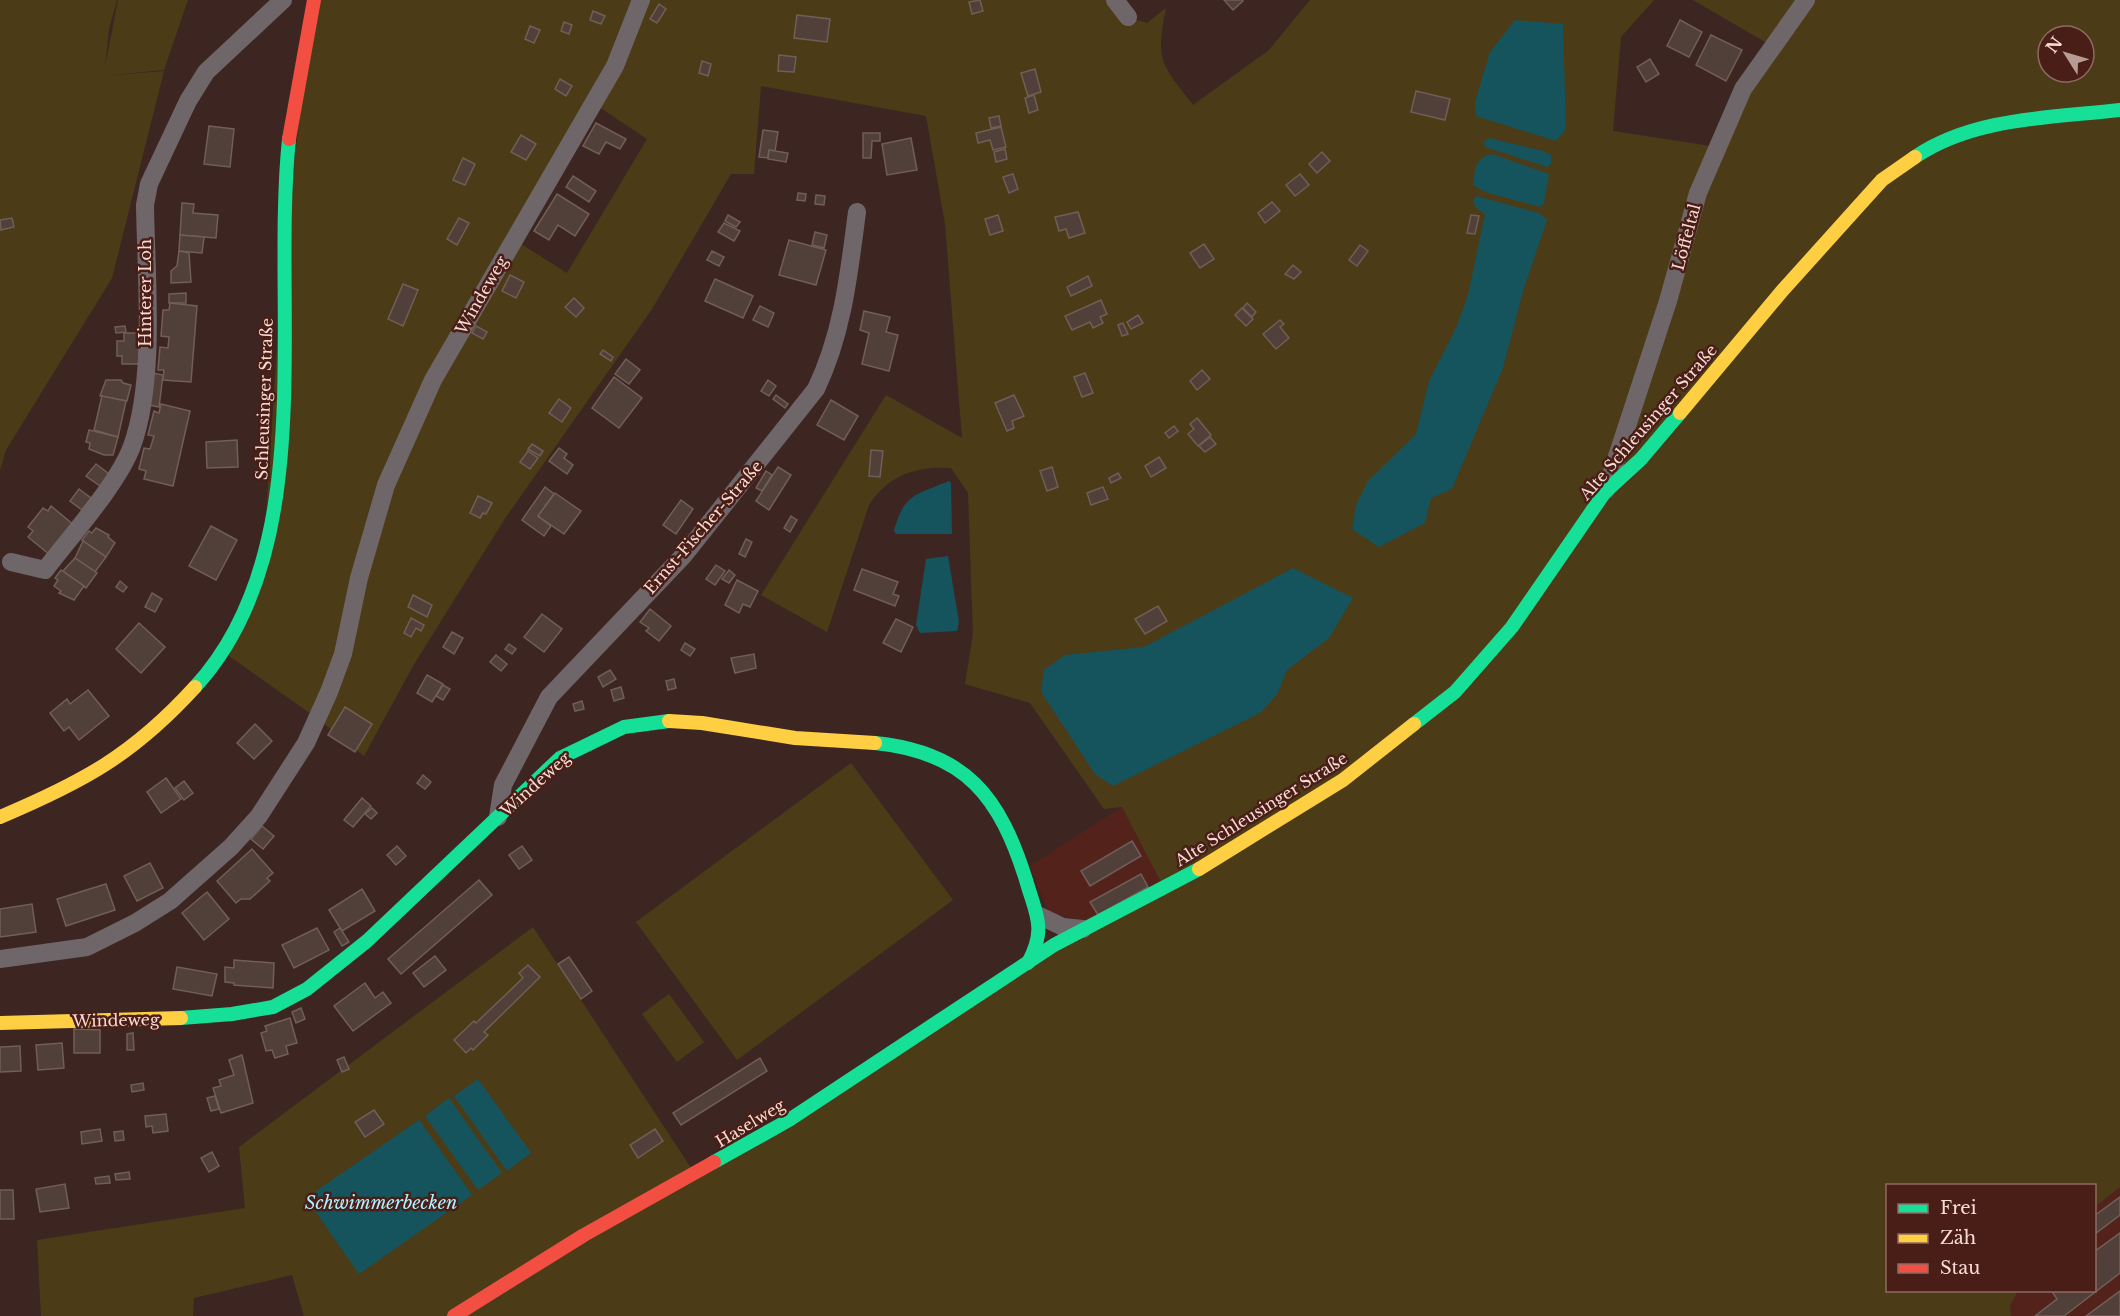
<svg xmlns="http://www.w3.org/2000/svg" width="2120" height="1316" font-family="'Libre Baskerville',serif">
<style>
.built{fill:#53231b}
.green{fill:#4b3c17;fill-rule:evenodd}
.water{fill:#15535d}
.building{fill:#513f39;stroke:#715e57;stroke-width:1.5}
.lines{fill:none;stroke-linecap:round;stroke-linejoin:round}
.street{stroke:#6f666a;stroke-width:18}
.fast{stroke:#16e098;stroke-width:14}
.slow{stroke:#ffcf43;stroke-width:14}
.jam{stroke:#f24e42;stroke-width:14}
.labels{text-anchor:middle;stroke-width:5;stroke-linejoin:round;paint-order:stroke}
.street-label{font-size:16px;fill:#f9dbd5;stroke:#491e16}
.water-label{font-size:18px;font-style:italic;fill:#aff1ff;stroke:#491e16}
</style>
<rect width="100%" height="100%" fill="#3d2622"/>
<g class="built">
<polygon points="1122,807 1162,883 1091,921 1049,914 1030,866"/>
<polygon points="2120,1187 2120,1316 2011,1316 2010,1306 2018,1291 2094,1290 2095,1207"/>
</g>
<g class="green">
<polygon points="0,0 117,0 109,29 105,67 118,0 188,0 164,70 103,76 164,71 112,278 6,450 0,470"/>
<path d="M314 0H1115L1128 17 1147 23 1166 8C1155 62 1161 63 1193 105L1269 50 1310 0H1654L1621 37 1613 131 1717 147 1772 46 1693 0H2120V1187L2095 1207 2094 1186H1888V1290L2018 1291 2010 1306 2011 1316H464L1161 882 1122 807 1104 809 1030 703 965 684 973 634 968 493 951 468C916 466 888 475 869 505L827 632 761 595 886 395 962 438 945 224 926 116 761 86 754 174H731L652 309 504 520 413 666 364 756 318 719 222 651 263 562 283 255ZM2048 36H2084V72H2048ZM593 103 647 139 567 273 513 239Z"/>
<polygon points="851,763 953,900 737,1060 636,922"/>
<polygon points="533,927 695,1174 454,1316 304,1316 292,1275 194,1298 193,1316 41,1316 37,1240 245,1208 239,1147"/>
<polygon points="669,994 704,1042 677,1062 642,1014"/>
</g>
<g class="water">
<polygon points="1515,20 1563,24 1566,129 1556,141 1476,116 1475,102 1490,52"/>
<polygon points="1489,138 1543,151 1551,155 1551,164 1547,167 1485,147 1484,142"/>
<path d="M1492 154 1549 174 1544 203 1540 207 1485 192 1473 185C1475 169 1475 158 1492 154Z"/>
<polygon points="1476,196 1539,213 1547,220 1524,288 1503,368 1452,489 1431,498 1425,523 1379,547 1352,529 1356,505 1368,481 1416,434 1429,381 1456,328 1468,295 1485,214 1476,208 1473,201"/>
<path d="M949 481 951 483 952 534H896L894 531C904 493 916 495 949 481Z"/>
<polygon points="948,556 959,622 957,631 920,633 916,625 926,559"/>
<polygon points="1293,568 1353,598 1329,638 1287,670 1277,695 1260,713 1113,786 1095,774 1041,692 1044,670 1065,655 1144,647"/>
<polygon points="478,1079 531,1153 507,1171 454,1096"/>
<polygon points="449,1098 502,1173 478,1190 425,1116"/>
<polygon points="419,1120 472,1195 359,1274 306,1198"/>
</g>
<g class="building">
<polygon points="980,0 983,11 972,14 969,2"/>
<polygon points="1224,0 1242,0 1243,1 1233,10"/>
<polygon points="659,4 666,9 657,23 650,19"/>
<polygon points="593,11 605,16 601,24 590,20"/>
<polygon points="797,15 830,19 827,42 794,38"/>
<polygon points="1680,20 1702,32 1689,57 1667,46"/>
<polygon points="564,22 572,25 569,34 561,31"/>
<polygon points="530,26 540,30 534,43 525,39"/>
<polygon points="1711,35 1742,50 1726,81 1696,65"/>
<polygon points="779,55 796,57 794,72 778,71"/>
<polygon points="1650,59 1659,74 1646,82 1637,67"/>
<polygon points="702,61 711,64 708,76 699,73"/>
<polygon points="1035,69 1041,92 1028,96 1021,73"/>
<polygon points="560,79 572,86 566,96 555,89"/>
<polygon points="1416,91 1450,99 1445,120 1411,112"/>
<polygon points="1034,95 1038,110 1029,113 1025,98"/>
<polygon points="999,116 1001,126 991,128 989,118"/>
<polygon points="596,123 626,139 620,149 606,142 599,154 583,146"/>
<polygon points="209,126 234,129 230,167 204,164"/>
<polygon points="1001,127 1006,147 993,150 990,140 978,143 976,133"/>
<polygon points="763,130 778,132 775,151 769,150 768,158 759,157"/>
<polygon points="863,133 880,133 880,141 872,141 871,158 863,158"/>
<polygon points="521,135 536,144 526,160 511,152"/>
<polygon points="911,138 917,170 887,175 882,144"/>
<polygon points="1005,149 1007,159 996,162 994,152"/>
<polygon points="769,150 788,153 786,162 768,159"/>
<polygon points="1322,152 1330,161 1317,173 1309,164"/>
<polygon points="463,158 475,164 465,185 453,180"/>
<polygon points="1013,174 1018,189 1009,193 1003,177"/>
<polygon points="1300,174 1309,185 1295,196 1286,185"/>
<polygon points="573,176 596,191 589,202 566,187"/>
<polygon points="798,193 806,194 805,201 797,200"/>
<polygon points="557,194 589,214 575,236 558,225 549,240 534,231"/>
<polygon points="816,195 825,196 824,205 815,204"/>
<polygon points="1272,202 1280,211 1265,223 1258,213"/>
<polygon points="182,203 194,204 193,213 218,215 216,238 180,235"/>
<polygon points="1078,212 1085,233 1069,238 1066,229 1059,231 1055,217"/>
<polygon points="728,215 740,222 736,227 725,221"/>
<polygon points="998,215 1003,231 990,235 985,219"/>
<polygon points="1471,215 1479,216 1475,234 1467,233"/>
<polygon points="12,218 14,227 1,230 0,220"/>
<polygon points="459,218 469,223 457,245 447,239"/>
<polygon points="724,223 740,231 734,241 718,232"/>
<polygon points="815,232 827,235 824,248 812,245"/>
<polygon points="180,235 204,237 202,253 179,251"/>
<polygon points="789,240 826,250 816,285 779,275"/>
<polygon points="1204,244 1214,259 1200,268 1190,253"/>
<polygon points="1360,245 1368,251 1357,266 1349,260"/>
<polygon points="179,251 189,253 191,282 171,283 171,271 177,266"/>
<polygon points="712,251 724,257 719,266 707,260"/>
<polygon points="1293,265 1301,272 1294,279 1285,274"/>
<polygon points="510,275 524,282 516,298 502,291"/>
<polygon points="1088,276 1092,286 1071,296 1067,287"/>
<polygon points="715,279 753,296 743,318 705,301"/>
<polygon points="403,284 418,290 403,326 388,319"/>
<polygon points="186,293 186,303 169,303 169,294"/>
<polygon points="574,298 584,308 576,317 565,307"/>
<polygon points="1101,300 1107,314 1100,317 1103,323 1093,328 1090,322 1072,330 1065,316"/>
<polygon points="170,303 197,306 191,382 163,380 164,370 158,370 160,347 168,348 169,337 161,336 163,310 169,310"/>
<polygon points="1247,303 1256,312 1252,317 1243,308"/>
<polygon points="760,306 774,313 768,327 753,320"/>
<polygon points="1242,308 1253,319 1246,326 1235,315"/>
<polygon points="864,311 890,317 886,332 898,335 889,371 862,364 869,333 860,330"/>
<polygon points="1138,315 1143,323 1131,329 1127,322"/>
<polygon points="1280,320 1284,324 1280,327 1289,338 1276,349 1263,334"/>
<polygon points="1123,323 1128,334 1122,336 1118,325"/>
<polygon points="125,326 126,332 116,333 115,327"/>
<polygon points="476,326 487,332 483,339 472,333"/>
<polygon points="124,333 139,333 139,364 122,364 122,356 117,356 117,341 124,341"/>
<polygon points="603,350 613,357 611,361 600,354"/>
<polygon points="626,359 640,370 629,384 615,374"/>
<polygon points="1202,370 1210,379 1197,390 1190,381"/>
<polygon points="153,373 163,375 159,407 149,405"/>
<polygon points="1085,373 1093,393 1082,397 1074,377"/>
<polygon points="614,377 642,398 619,428 592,408"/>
<polygon points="106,380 121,380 123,383 131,385 127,401 100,396"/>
<polygon points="768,380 776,386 769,396 761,391"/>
<polygon points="776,395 788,404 785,408 773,399"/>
<polygon points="1014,395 1024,416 1012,421 1014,428 1007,431 995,403"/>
<polygon points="102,396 126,401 118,437 94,430"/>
<polygon points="559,399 571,408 562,422 549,413"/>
<polygon points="831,400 858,416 844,440 817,425"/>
<polygon points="161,404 190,411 173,486 144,479 146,471 139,469 144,448 150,449 154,436 148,435 154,411 159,413"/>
<polygon points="1197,418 1211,435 1198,446 1188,434 1194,429 1190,424"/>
<polygon points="1174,426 1178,431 1169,438 1165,433"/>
<polygon points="89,430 118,437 113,455 104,455 89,449 90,443 86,442"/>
<polygon points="1210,437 1216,444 1205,452 1199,446"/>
<polygon points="237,440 238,467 207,468 206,442"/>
<polygon points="532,444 543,451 540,456 528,449"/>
<polygon points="559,448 567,454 564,458 573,465 567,474 549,461"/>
<polygon points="871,450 883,451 880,477 869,476"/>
<polygon points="528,451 538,458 530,469 520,462"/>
<polygon points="1159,457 1166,468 1151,477 1145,466"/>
<polygon points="96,464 109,474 100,486 86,476"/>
<polygon points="778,467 791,475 769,510 756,501"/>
<polygon points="1052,467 1058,487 1047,491 1040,471"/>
<polygon points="766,471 772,475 762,491 756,488"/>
<polygon points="1118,473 1121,478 1111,483 1109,478"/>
<polygon points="545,487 554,494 538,516 551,526 544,536 522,520"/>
<polygon points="1103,487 1108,499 1091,505 1087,493"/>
<polygon points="79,489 91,498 82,510 70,501"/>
<polygon points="555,493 581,511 564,534 538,516"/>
<polygon points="478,496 492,503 486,514 483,513 480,518 470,513"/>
<polygon points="681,500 693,509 676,534 663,525"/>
<polygon points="51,506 74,525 50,555 28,537 33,531 28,527 43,508 48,511"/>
<polygon points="791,516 797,520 790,532 784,528"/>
<polygon points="211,526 237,540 216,580 189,566"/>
<polygon points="96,528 109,535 108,537 115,543 106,557 82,540 89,531 92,533"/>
<polygon points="746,539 752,542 745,557 739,554"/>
<polygon points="83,541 106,557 95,572 75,558"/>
<polygon points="75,558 97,573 86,588 63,571"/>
<polygon points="716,565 725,571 715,585 706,579"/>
<polygon points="862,569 898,582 893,594 899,596 895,606 854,590"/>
<polygon points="61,570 84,586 74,600 59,593 61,591 54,586 58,580 55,578"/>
<polygon points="729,570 735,575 729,583 722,579"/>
<polygon points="737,580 758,591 750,607 743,604 739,613 725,605"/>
<polygon points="120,581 127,587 123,592 116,587"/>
<polygon points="152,593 162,599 155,612 145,607"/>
<polygon points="413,595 432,605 427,617 408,607"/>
<polygon points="1158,606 1167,621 1145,634 1135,619"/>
<polygon points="650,609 671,626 659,641 646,631 649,628 640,622"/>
<polygon points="542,614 562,629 544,652 524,637"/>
<polygon points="411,618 424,625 421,631 416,628 411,637 404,633"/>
<polygon points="896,619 913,627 901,652 883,643"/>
<polygon points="139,623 165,647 141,673 116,649"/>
<polygon points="452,632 463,638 454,654 443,647"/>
<polygon points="685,643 695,649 690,656 681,650"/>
<polygon points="509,644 516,649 512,654 505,649"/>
<polygon points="754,654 756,668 735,673 731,658"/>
<polygon points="496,655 507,664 501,671 490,662"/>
<polygon points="610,670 616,679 603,687 598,677"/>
<polygon points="427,675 443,684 432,702 417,693"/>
<polygon points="674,679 676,688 668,690 666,681"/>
<polygon points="443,685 450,689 443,700 436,696"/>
<polygon points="621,687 624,698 614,701 611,690"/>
<polygon points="88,690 109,716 79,740 69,727 64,731 50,713 67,699 70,704"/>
<polygon points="582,701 584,709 575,711 573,704"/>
<polygon points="345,707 372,724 355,752 328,735"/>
<polygon points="255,724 272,741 254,759 237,743"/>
<polygon points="423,775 431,782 425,789 417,783"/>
<polygon points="166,778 181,799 161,813 147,792"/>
<polygon points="184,781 193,793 184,800 175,788"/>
<polygon points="362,798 371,806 353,827 344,820"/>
<polygon points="372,808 377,813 371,819 365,814"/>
<polygon points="262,826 274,836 263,849 251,839"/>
<polygon points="1132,841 1141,856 1090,886 1081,871"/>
<polygon points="397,846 406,856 396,865 387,855"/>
<polygon points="522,846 532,860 519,869 509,855"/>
<polygon points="252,849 273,873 267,878 270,881 250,899 241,899 236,903 217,881"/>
<polygon points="150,863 163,888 137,901 124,876"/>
<polygon points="1141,874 1148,887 1098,915 1090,902"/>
<polygon points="479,880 492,895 401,974 388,959"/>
<polygon points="106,884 115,910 66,926 57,899"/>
<polygon points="362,889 375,911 342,931 329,910"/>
<polygon points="207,892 229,919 204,940 182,913"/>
<polygon points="32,904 36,932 0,937 0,909"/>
<polygon points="317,928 329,950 294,968 282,945"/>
<polygon points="340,928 349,942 342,946 334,932"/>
<polygon points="435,956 446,970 424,987 413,973"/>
<polygon points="569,957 592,991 581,999 558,964"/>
<polygon points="234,960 274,963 273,988 234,985 234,983 225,982 225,967 234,968"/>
<polygon points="528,965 540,977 484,1032 488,1035 473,1050 471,1048 466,1053 454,1040 474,1021 476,1023 523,978 519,973"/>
<polygon points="177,967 217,974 212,996 173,989"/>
<polygon points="365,983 375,998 383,992 391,1003 353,1031 334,1006"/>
<polygon points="301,1008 305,1019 296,1023 292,1012"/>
<polygon points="290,1018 297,1043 286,1046 288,1054 275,1058 272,1050 266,1051 261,1033 267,1031 265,1026"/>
<polygon points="74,1029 100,1030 100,1053 74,1053"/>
<polygon points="133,1033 134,1050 127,1050 127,1034"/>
<polygon points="62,1043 64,1068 38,1070 36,1045"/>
<polygon points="20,1046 21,1071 0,1072 0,1047"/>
<polygon points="242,1055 253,1103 221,1113 213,1088 221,1086 219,1080 234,1075 229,1060"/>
<polygon points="344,1057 349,1069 342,1072 337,1060"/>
<polygon points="760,1058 767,1071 681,1125 673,1113"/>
<polygon points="143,1083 144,1090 132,1092 131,1085"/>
<polygon points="215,1096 219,1109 211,1111 207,1098"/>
<polygon points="374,1110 384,1124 365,1137 355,1122"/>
<polygon points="166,1114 168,1131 153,1133 152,1126 146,1127 145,1116"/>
<polygon points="100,1129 102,1141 82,1144 81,1132"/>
<polygon points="655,1129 663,1141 638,1158 630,1145"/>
<polygon points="123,1131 124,1140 115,1141 114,1132"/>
<polygon points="212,1152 219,1166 209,1172 201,1158"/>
<polygon points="129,1172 130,1179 116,1180 115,1174"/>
<polygon points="109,1176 110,1183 96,1184 95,1178"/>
<polygon points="65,1184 69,1208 40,1212 36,1189"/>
<polygon points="0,1190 13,1190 14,1219 0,1219"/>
<polygon points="2120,1197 2120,1215 2096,1233 2094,1216"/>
<polygon points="2120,1233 2120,1273 2064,1316 2035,1316 2057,1299 2051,1290 2094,1290 2094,1252"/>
<polygon points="2120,1291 2120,1316 2086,1316"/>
</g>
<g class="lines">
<g class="street">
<polyline points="1115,0 1128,17"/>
<polyline points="1606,490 1668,301 1698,193 1743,89 1806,0"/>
<path d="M11 562 45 570C70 537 118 484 132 446 156 380 146 277 145 205L149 184 188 101 206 72 283 0"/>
<path d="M498 817 503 785 549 697 684 555 816 389C843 333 849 273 857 212"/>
<polyline points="1040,916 1063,927 1083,929"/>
<polyline points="0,959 87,947 135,923 170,901 231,847 259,816 306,743 329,692 343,654 359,578 386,485 433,380 615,66 641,0"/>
</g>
<g class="fast">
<path d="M1915 157C1974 117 2051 118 2120 110"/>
<path d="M195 687C322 549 271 311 289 139"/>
<polyline points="1414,724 1455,692 1512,627 1605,492 1641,459 1680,413"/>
<path d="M875 743C966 752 1000 797 1026 880 1036 915 1047 928 1028 963"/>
<polyline points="181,1018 232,1014 273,1007 307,989 367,941 560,758 624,727 669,721"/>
<polyline points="714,1162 789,1120 1054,945 1199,869"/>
</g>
<g class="slow">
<polyline points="1680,413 1782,291 1882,180 1915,157"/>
<polyline points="669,721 702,723 795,738 875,743"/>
<path d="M0 817C83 782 133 755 195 687"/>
<polyline points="1199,869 1343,780 1414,724"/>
<polyline points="0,1023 181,1018"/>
</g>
<g class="jam">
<polyline points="289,139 314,0"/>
<polyline points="454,1316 584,1235 714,1162"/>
</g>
</g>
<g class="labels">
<g class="street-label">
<text transform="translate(1686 237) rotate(-75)" y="6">Löffeltal</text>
<text transform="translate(145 293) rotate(-90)" y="6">Hinterer Loh</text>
<text transform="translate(481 295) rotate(-60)" y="6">Windeweg</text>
<text transform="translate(264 399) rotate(-88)" y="6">Schleusinger Straße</text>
<text transform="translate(1648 422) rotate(-49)" y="6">Alte Schleusinger Straße</text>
<text transform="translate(703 527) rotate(-49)" y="6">Ernst-Fischer-Straße</text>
<text transform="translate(535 784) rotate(-42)" y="6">Windeweg</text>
<text transform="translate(1261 809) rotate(-32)" y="6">Alte Schleusinger Straße</text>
<text transform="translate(116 1020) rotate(-1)" y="6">Windeweg</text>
<text transform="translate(750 1123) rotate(-31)" y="6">Haselweg</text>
</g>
<g class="water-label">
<text x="381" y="1209">Schwimmerbecken</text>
</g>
</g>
<rect x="1886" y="1184" width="210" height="108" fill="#491e16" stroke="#8f6a62" stroke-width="1.5"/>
<rect x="1898" y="1204" width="30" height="9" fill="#16e098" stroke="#8f6a62" stroke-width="1.5"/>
<text x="1940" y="1214" font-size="18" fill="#f9dbd5">Frei</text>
<rect x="1898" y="1234" width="30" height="9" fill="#ffcf43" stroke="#8f6a62" stroke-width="1.5"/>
<text x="1940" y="1244" font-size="18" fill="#f9dbd5">Zäh</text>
<rect x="1898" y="1264" width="30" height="9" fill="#f24e42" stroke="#8f6a62" stroke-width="1.5"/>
<text x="1940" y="1274" font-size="18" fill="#f9dbd5">Stau</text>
<g transform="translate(2066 54) rotate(307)"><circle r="28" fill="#491e16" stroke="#8f6a62" stroke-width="1.5"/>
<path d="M0-4.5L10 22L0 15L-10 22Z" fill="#b79c96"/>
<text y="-9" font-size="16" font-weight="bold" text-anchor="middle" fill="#f9dbd5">N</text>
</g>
</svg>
